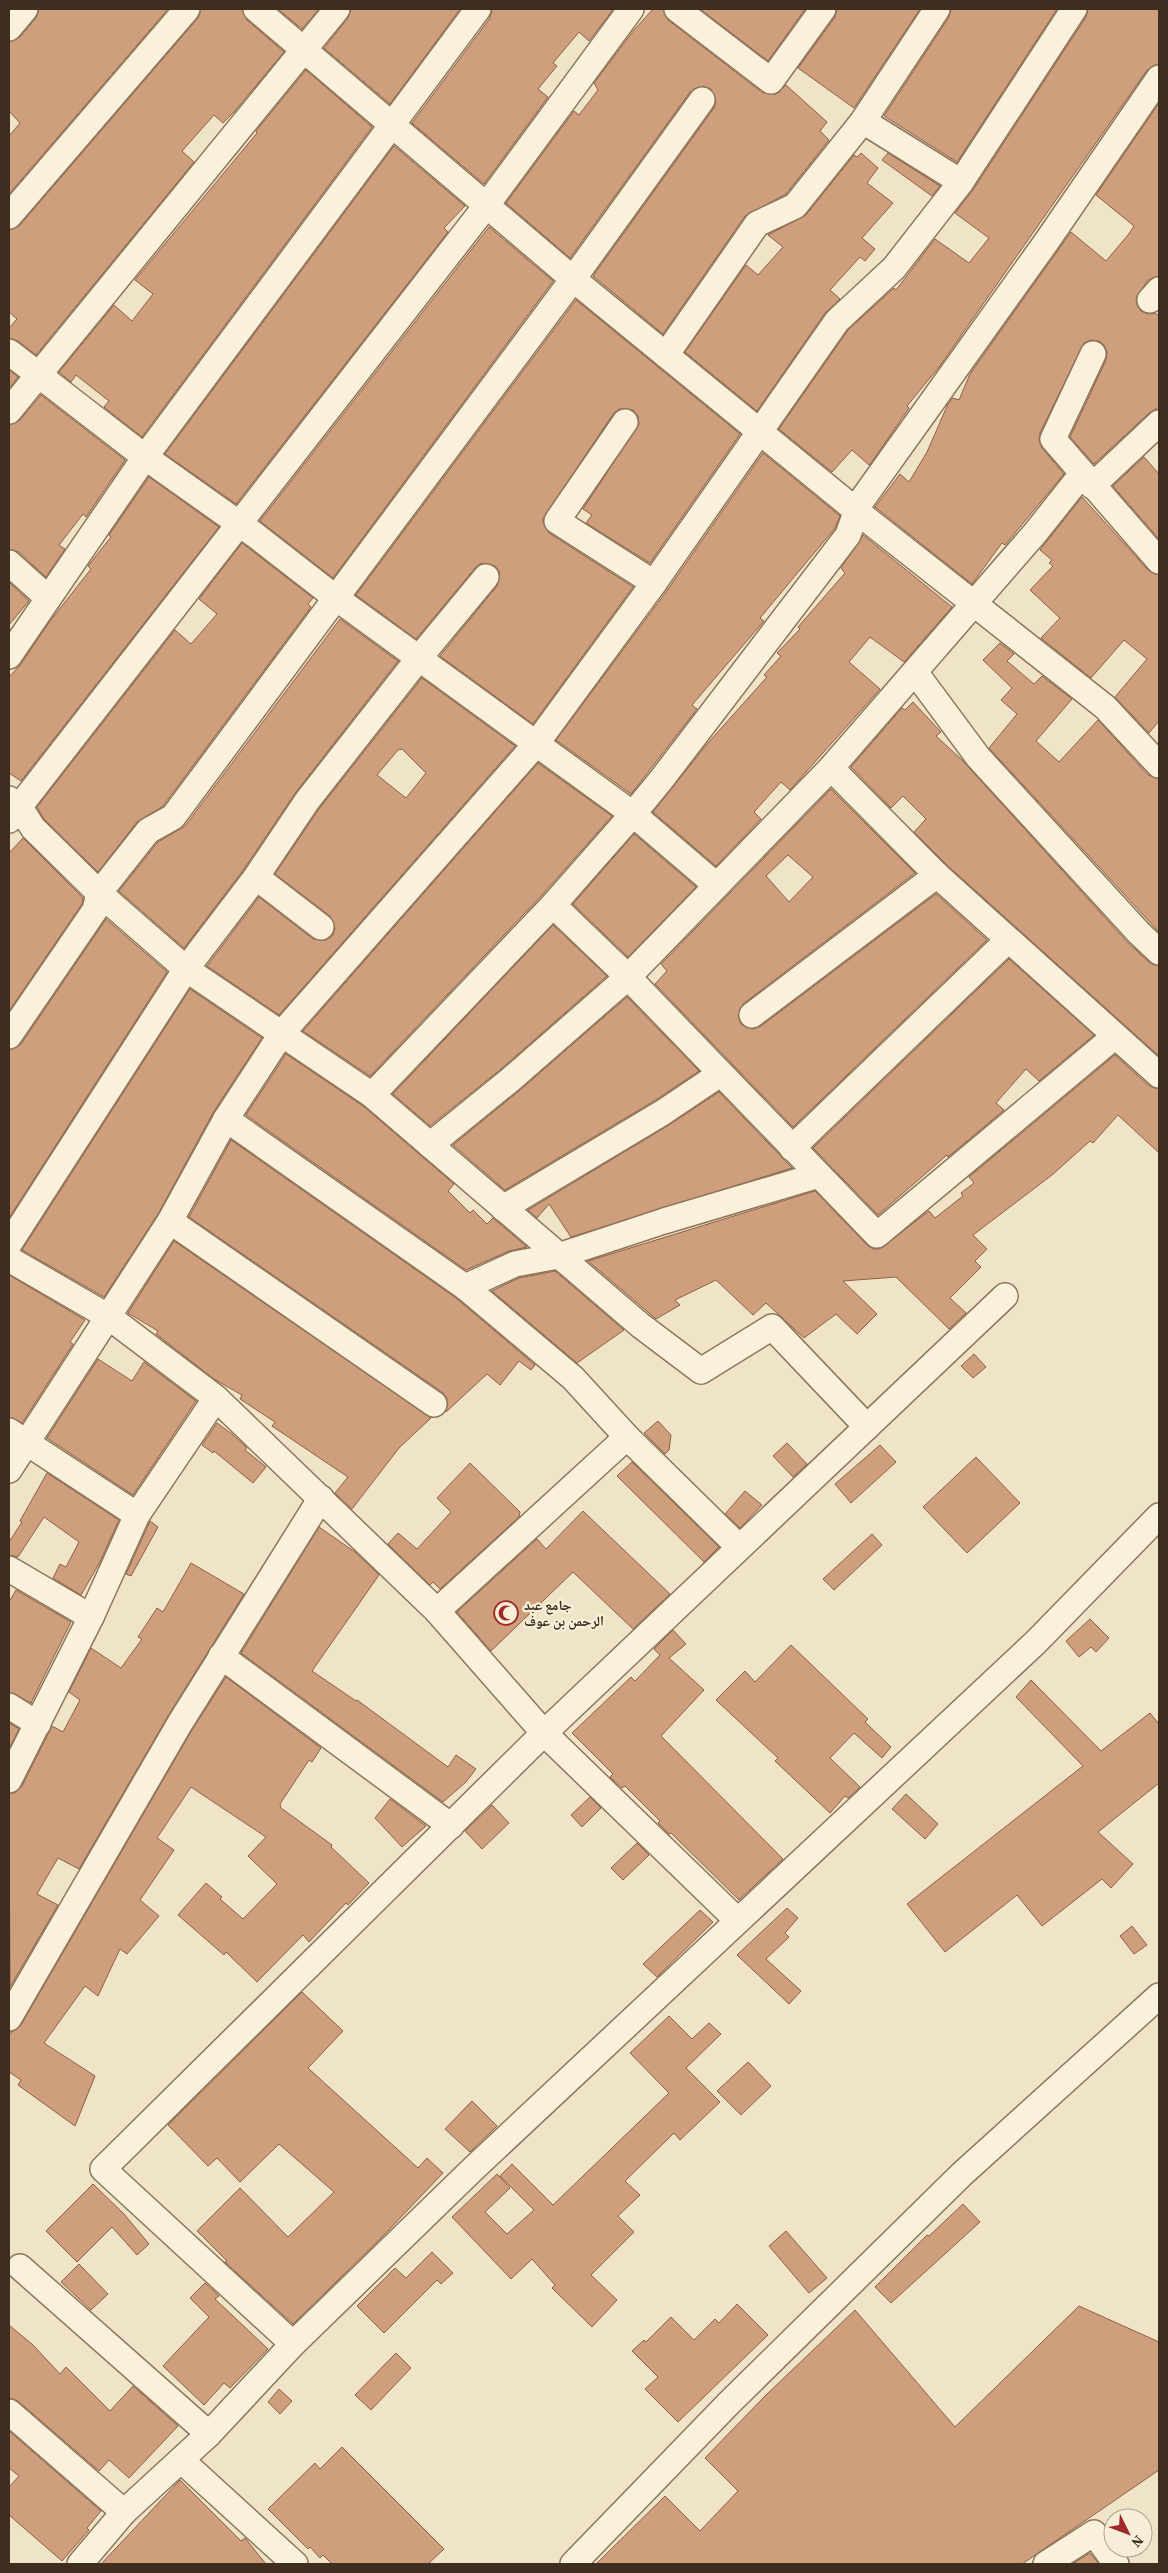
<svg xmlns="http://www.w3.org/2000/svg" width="1168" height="2573" font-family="'Source Serif 4','Noto Naskh Arabic',serif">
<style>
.building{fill:#cf9f7d;stroke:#8d5f41;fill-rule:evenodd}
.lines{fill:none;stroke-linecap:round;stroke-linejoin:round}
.minor-casing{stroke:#8d765c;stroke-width:28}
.minor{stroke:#faf1dc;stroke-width:25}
.labels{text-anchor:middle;stroke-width:4.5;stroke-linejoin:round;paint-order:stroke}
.poi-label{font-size:14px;font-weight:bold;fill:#3d2e20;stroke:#f7eed8;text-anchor:start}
</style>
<rect width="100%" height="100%" fill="#f0e4c8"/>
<g class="building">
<polygon points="39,9 168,9 9,194 9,136 20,123 9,111 9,42 20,37 36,18"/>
<polygon points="201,9 242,9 247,20 284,52 234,112 223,123 214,115 182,151 194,162 36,355 18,341 9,338 9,328 17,319 9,312 9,230 20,225 198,18"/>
<polygon points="278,9 319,9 302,29"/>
<polygon points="351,9 460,9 390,104 324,48 348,18"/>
<polygon points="492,9 610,9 612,11 589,41 579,32 553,63 557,66 538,89 548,97 484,184 412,123 490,18"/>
<polygon points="653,9 663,9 668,20 763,93 776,94 786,85 827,122 820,131 829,140 786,194 745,216 663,334 593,276 714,108 716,101 711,89 703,86 690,92 570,258 506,203 574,111 579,115 598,90 594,83 634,30"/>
<polygon points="700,9 805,9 768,61"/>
<polygon points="837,9 920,9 854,108 798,68 835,17"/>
<polygon points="951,9 1057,9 957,162 884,116 949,17"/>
<polygon points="1088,9 1159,9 1159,64 1147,70 939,367 907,406 909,408 871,463 869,465 852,450 832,472 779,429 848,330 894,288 896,290 935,239 969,263 989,238 955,213 973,190 1086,17"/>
<polygon points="306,70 372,127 142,437 104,407 109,401 76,375 71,382 59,372 114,305 132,321 153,294 135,280 257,133 256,131"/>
<polygon points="1159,103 1159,276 1148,280 1136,298 1137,305 1141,311 1148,314 1155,313 1159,316 1159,407 1149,413 1094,464 1070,437 1106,360 1107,352 1104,345 1099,341 1091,340 1084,343 1040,433 1039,440 1042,448 1064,474 1005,545 1002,543 972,584 875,507 900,474 909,482 927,452 948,404 953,398 959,400 970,374 1071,232 1106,261 1128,235 1134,226 1096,195"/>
<polygon points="394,146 465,206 444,228 448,232 236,504 165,454"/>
<polygon points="861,153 878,168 867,183 893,203 862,238 875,249 865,261 860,257 830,290 840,299 825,313 757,411 685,352 746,265 758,275 783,247 768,235 806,215 854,155 857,157"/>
<polygon points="888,153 940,186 932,196 882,160"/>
<polygon points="489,227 553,281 333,578 260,521"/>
<polygon points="576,300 740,434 650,563 586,523 592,515 583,509 639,424 638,416 633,410 619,409 613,414 542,520 549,533 633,587 533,724 440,656 497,586 500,572 495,566 481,563 475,568 416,639 356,595"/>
<polygon points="9,370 18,377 9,389"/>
<polygon points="41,395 125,460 86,517 83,514 59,545 65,549 46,577 19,552 9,549 9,425 20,420"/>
<polygon points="763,453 840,516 835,528 760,618 764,621 692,705 697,709 631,794 556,740 666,592"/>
<polygon points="1144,457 1159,474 1159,539 1113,486"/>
<polygon points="149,477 219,527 21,781 9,773 9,677 21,664 50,621 91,569 88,566 111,537 109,535"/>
<polygon points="1082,497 1148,570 1159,575 1159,721 1149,733 1115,697 1147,659 1124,640 1091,678 1041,638 1060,618 1030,590 1053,566 1049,563 1052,560 1040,550"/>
<polygon points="863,535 952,607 904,662 870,637 849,662 880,689 790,790 781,782 754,812 761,819 716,866 653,812 707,744 767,677 764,675 781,656 777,653 800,629 798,627 845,573 841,568"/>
<polygon points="242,543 313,598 308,604 311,607 163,806 137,822 98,872 44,819 37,807 175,630 191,644 217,614 199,599"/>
<polygon points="9,582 29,601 9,625"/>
<polygon points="340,619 398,661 296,792 244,869 184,948 119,891 158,842 185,826"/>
<polygon points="1000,643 1014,654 1007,661 1034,684 1042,676 1072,699 1036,741 1059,762 1098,720 1148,775 1159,779 1159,932 989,748 1017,714 1001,700 1012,688 983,660"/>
<path d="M422 678 515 746 279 1015 207 966 259 897 313 939 326 940 333 935 335 928 330 916 275 874 319 809ZM402 749 426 773 406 798 377 775 398 750Z"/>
<polygon points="913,702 941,732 936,736 962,760 1128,943 1149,962 1159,966 1159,1056 947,865 914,832 926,819 903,796 891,808 851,767 902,708 905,710"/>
<polygon points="538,763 612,816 542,895 370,1076 303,1031"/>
<path d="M831 789 915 873 743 1004 738 1016 741 1024 753 1029 761 1026 936 894 987 940 793 1127 655 984 667 971 661 964ZM788 855 813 877 789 902 766 876Z"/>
<polygon points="634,834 696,887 628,957 573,904"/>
<polygon points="23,838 83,898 82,904 9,1011 9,853"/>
<polygon points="106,919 167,972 9,1218 9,1050 21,1044"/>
<polygon points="553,925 607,976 501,1069 430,1126 393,1094"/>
<polygon points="1009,959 1094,1035 1039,1081 1026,1069 996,1103 1004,1110 948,1157 947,1155 878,1215 813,1148"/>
<polygon points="190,989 262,1038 214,1111 158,1214 104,1297 22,1250"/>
<polygon points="627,997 699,1071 654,1101 505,1190 453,1145 519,1091"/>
<polygon points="286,1054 363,1106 454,1184 448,1191 470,1213 473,1210 487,1224 493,1218 527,1247 509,1251 466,1270 246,1115"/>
<polygon points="1115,1055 1149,1086 1159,1089 1159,1153 1118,1115 1093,1143 1090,1141 1052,1175 973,1235 987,1249 975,1261 981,1267 950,1298 966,1313 949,1329 896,1277 843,1281 877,1314 857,1334 836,1314 804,1338 766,1303 753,1315 716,1280 675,1300 680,1305 656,1319 588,1261 815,1191 867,1245 873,1249 880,1249 929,1211 935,1218 963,1196 961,1193 974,1183 969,1177"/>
<polygon points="719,1092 792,1168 571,1237 549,1204 537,1218 528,1210 669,1125"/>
<polygon points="231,1140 456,1298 535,1365 531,1370 519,1361 500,1385 487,1374 446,1412 447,1398 442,1392 189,1217"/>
<polygon points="174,1241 431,1418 399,1448 352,1509 335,1493 348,1477 272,1426 275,1422 240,1399 242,1395 214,1379 156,1334 158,1331 128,1313"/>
<polygon points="555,1271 624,1330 577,1363 492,1291 519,1278"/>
<polygon points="9,1275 85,1320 70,1342 73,1344 22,1423 9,1417"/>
<polygon points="974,1354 986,1367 973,1378 961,1366"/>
<polygon points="98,1359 132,1381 144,1362 196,1401 133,1495 47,1438"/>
<polygon points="658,1421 671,1435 669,1450 665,1454 644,1433"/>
<polygon points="217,1423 232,1434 247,1448 245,1450 266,1467 253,1483 214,1451 213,1453 202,1445"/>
<polygon points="787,1443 807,1464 793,1477 773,1456"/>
<polygon points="880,1445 896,1462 851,1503 835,1484"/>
<polygon points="976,1457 1020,1503 967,1553 923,1507"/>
<polygon points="632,1462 719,1547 704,1562 617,1476"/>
<polygon points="470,1463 520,1512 519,1517 440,1589 433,1582 430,1585 388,1544 398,1533 417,1549 451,1512 437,1498"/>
<polygon points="47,1473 119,1520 100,1562 81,1595 53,1578 60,1564 66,1567 79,1542 44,1517 18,1557 9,1555 9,1542 22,1522 20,1521"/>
<polygon points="745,1491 762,1505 740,1528 725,1514"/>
<polygon points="583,1511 670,1594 633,1629 573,1572 491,1651 457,1612 537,1539 546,1549"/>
<polygon points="150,1521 158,1527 131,1576 126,1574"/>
<polygon points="319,1527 355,1552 379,1575 312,1671 356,1701 357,1700 448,1767 456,1755 476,1769 466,1782 443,1802 241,1653"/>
<polygon points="872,1534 882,1545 834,1590 823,1579"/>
<polygon points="191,1563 244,1594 168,1716 79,1869 58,1858 37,1894 58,1905 10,1987 9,1794 16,1792 22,1786 52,1726 63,1732 80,1700 69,1692 91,1648 121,1668 142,1639 138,1637 157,1608 163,1612"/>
<polygon points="16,1590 71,1622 31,1703 9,1692 9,1602"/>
<polygon points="1090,1619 1109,1638 1096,1652 1091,1647 1079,1657 1066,1641"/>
<polygon points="673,1630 686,1644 669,1658 704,1690 661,1736 783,1859 739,1900 671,1833 669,1834 658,1823 660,1821 625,1786 622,1788 610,1777 613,1774 572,1733 631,1677 635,1681 660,1655 654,1649"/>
<polygon points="791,1645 868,1719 865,1722 891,1747 882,1758 854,1733 830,1758 860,1787 848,1798 845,1796 830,1813 775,1761 778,1758 716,1700 745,1671 755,1682"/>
<polygon points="226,1677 321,1748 312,1762 309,1760 280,1804 281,1808 332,1845 331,1847 369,1883 348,1905 346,1903 309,1942 303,1935 257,1982 226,1952 224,1955 178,1915 206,1883 222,1897 220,1899 243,1919 277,1884 248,1856 266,1837 191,1787 157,1838 174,1850 140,1900 159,1916 127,1954 120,1949 98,1996 85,1986 44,2043 95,2076 75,2126 18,2085 21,2080 9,2072 9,2034 21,2025 192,1730"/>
<polygon points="1031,1680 1101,1751 1150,1713 1159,1724 1159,1783 1098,1832 1133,1864 1111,1888 1102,1879 1042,1926 1017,1895 945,1952 907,1904 1083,1766 1016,1697"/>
<polygon points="9,1723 19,1729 9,1749"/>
<polygon points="906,1794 938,1824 925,1839 892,1809"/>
<polygon points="590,1797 601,1808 582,1827 571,1815"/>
<polygon points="390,1799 426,1826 402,1847 375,1818"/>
<polygon points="492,1805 509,1823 482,1849 465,1831"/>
<polygon points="637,1843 649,1855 623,1880 611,1868"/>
<polygon points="787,1908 798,1918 785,1933 789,1937 766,1959 801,1991 789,2004 737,1955"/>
<polygon points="700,1910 713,1922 657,1977 643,1964"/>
<polygon points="1132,1926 1147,1945 1134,1954 1120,1936"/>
<polygon points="302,1992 343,2031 308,2068 418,2168 427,2158 443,2173 385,2234 293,2324 225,2262 227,2261 197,2231 240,2188 288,2237 334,2192 279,2144 240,2182 217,2158 208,2166 168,2125"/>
<polygon points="669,2016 692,2039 709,2023 721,2034 686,2068 720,2102 680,2140 674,2133 625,2181 640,2195 618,2216 634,2232 591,2275 617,2300 592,2327 552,2288 555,2285 532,2259 511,2279 452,2217 497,2174 510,2188 485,2212 507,2234 534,2210 500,2176 512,2164 553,2205 669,2093 630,2053"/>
<polygon points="748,2062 771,2086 741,2115 717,2091"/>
<polygon points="472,2101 497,2126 470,2152 445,2129"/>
<polygon points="93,2184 124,2214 149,2244 137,2255 112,2227 77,2262 46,2231"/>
<polygon points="963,2204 980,2222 891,2303 875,2287 927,2235 929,2236"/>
<polygon points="786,2231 827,2278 809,2293 769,2246"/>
<polygon points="432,2252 453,2273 441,2284 437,2280 384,2333 357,2306 395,2268 406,2278"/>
<polygon points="79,2264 108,2294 91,2310 61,2282"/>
<polygon points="205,2283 219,2296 215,2299 268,2349 230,2388 224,2383 204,2405 163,2366 209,2317 190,2298"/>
<polygon points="737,2304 768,2335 678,2422 645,2389 658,2377 632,2351 644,2340 646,2342 671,2317 694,2340 715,2319 719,2323"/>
<polygon points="1079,2306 1159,2342 1159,2470 1022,2564 596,2564 665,2496 700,2531 738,2491 705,2458 765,2396 855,2310 955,2427"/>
<polygon points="9,2325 33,2345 60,2374 66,2367 110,2411 133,2386 178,2426 129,2478 109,2460 99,2471 18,2401 9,2398"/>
<polygon points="396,2353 411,2368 371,2410 355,2395"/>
<polygon points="279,2389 292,2401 280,2414 268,2402"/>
<polygon points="9,2431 101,2511 87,2528 89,2530 62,2561 9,2515 9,2487 19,2476 9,2468"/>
<polygon points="342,2447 444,2549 428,2564 332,2564 323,2555 320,2558 310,2547 308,2549 268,2509 315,2463 320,2469"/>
<polygon points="180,2480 241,2541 245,2538 266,2564 101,2564"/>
<polygon points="1090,2553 1099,2564 1072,2564"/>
</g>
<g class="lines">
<g class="minor-casing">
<g id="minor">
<polyline points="256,9 573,279 869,521 1105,707 1159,765"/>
<polyline points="677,9 771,81 823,9"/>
<polyline points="9,28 25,9"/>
<polyline points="863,121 961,182"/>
<polyline points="9,216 187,9"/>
<polyline points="1150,300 1159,290"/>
<polyline points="9,352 145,457 255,535 336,598 633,814 716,885"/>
<polyline points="1093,354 1053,439 1159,561"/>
<polyline points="666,355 757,224 795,206 863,121 937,9"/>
<polyline points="9,411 337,9"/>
<polyline points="625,422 557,521 654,583"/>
<polyline points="1092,486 1159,423"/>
<polyline points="9,563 48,598"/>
<polyline points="9,656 145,457 478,9"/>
<polyline points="915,672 978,757 1139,933 1159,952"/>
<polyline points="831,768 937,875 1159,1075"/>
<polyline points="9,799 19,806 33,828 99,893 186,969 372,1095 640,1325 701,1371 772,1327 867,1427"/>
<polyline points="9,820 486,206 631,9"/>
<polyline points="256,877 321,927"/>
<polyline points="553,905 628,977 877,1235 1114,1037"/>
<polyline points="752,1015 937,875"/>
<polyline points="9,1036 95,910 99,893 148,831 173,817 573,279 702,100"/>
<polyline points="372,1095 553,905 633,814 661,780 848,535 859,504 1047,241 1159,78"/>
<polyline points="226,1119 465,1287 573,1378 627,1437 739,1547"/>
<polyline points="430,1145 510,1080 628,977 831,768 1036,532 1082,474"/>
<polyline points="792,1148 1008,940"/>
<polyline points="503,1208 662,1113 720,1074"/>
<polyline points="170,1221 434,1404"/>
<polyline points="9,1244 186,969 256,877 307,801 419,658 486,577"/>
<polyline points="9,1259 109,1317 216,1398 437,1611 544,1733 737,1920"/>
<polyline points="465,1287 515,1264 558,1256 664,1221 819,1175"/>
<polyline points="9,1431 137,1515"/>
<polyline points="9,1470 170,1221 226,1119 282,1033 536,744 654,583 837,321 894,268 961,182 1074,9"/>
<polyline points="9,1569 91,1617"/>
<polyline points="437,1611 627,1437"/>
<polyline points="221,1656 451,1826"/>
<polyline points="9,1706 38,1724"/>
<polyline points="9,1780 91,1617 137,1515 216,1398"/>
<polyline points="9,2018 180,1723 321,1498"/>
<polyline points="20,2267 209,2434"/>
<polyline points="293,2344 103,2169 544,1733 1005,1296"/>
<polyline points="9,2412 124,2512"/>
<polyline points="181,2460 295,2564"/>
<polyline points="80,2564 124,2512 209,2434 293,2344 473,2169 1036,1642 1159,1516"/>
<polyline points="573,2564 729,2403 962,2174 1159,1996"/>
<polyline points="1046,2564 1094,2533 1116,2564"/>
</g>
</g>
<use href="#minor" class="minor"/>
</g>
<defs>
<g id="mosque-ring" transform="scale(1.25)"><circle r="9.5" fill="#f7eed8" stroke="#9e2a2b" stroke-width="1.5"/><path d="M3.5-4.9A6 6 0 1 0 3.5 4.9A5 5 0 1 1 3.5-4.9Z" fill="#9e2a2b"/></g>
</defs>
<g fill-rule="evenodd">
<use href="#mosque-ring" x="506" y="1613"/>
</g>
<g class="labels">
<g class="poi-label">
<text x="524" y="1610">جامع عبد<tspan x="524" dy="16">الرحمن بن عوف</tspan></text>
</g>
</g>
<rect width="1168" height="2573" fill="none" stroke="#3d2e20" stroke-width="20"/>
<g transform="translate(1128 2533) rotate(132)"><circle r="24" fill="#f7eed8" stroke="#ada18e"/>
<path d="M0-4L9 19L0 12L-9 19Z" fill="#9e2a2b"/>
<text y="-8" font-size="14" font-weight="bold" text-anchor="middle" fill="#3d2e20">N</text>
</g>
</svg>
